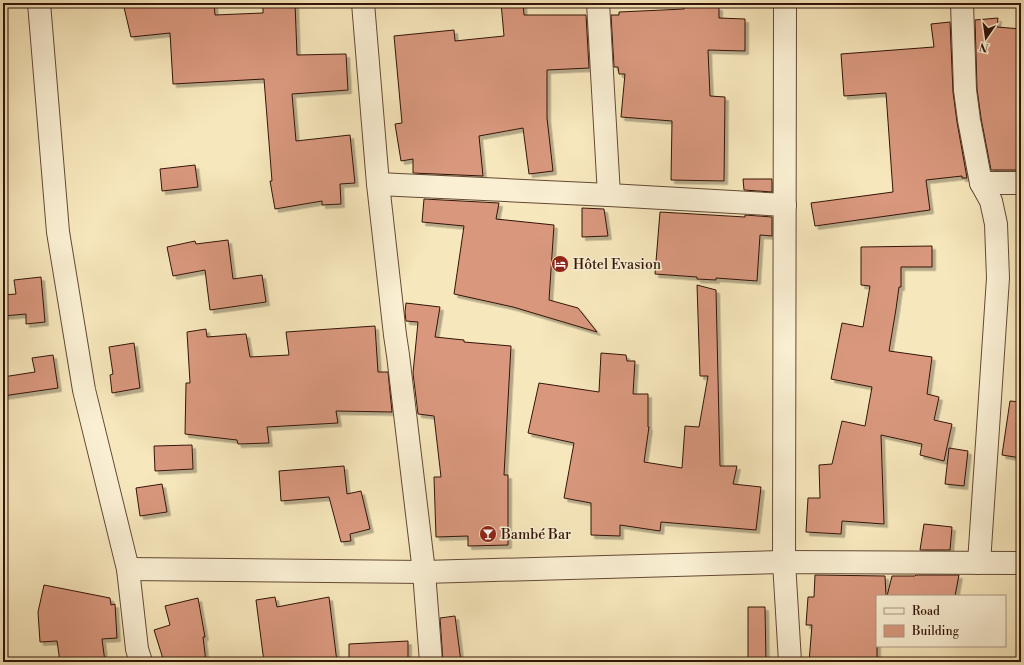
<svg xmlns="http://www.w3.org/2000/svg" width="1024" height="665" font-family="'Libre Bodoni',serif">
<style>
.building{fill:#d9987e;stroke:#331408;filter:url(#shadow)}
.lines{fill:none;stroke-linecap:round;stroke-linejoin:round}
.minor-casing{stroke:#644935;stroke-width:24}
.minor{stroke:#faefd3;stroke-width:22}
.labels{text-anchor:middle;stroke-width:3;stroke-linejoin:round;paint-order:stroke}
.poi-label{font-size:14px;fill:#331408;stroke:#faefd3;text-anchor:start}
</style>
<defs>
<filter id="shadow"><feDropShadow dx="3.5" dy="3.5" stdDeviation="0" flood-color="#0004"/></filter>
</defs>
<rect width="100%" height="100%" fill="#f7e7bc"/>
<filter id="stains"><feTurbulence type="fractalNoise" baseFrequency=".005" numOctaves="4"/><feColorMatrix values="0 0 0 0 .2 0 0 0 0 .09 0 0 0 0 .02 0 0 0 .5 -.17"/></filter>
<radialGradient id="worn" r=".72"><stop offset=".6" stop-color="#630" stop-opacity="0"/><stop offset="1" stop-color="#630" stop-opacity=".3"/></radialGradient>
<g class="building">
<polygon points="123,3 214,3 215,15 263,13 263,3 295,3 297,55 346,54 348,90 292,94 296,141 350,135 355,183 340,184 341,204 322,205 322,201 275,209 270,181 272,181 264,79 173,84 170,33 131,37"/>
<polygon points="501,3 523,3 524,15 586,15 589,68 547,70 547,118 553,171 529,174 523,128 479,136 483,176 413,173 413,159 401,161 395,124 402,123 394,36 454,30 455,41 504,36"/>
<polygon points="684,3 703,3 703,7 719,7 719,18 745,19 745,51 708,50 710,96 725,97 724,181 671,180 672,121 621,117 625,74 619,74 618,67 614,67 611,15 619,15 619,12 684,9"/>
<polygon points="998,18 997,27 1021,29 1021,170 991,170 981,118 977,89 975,20"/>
<polygon points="950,22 953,92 957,122 967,178 962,178 962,176 926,180 930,210 815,226 811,203 893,192 886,93 844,96 841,54 934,47 931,24"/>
<polygon points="195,165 198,187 162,191 160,169"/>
<polygon points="743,179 772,179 772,192 744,190"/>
<polygon points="424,199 499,203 496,219 554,225 549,300 578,308 597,332 513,307 454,294 464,226 422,222"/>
<polygon points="582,208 604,209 608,236 582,237"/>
<polygon points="660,212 745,217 745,215 772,217 772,236 760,235 757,281 716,278 716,280 697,279 697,277 655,274"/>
<polygon points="228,240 233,279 262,275 266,302 210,310 205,270 173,276 167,247 195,241 196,244"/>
<polygon points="932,246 932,267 901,267 901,287 899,287 896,309 889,351 932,357 927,394 939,397 934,420 952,424 944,461 920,455 922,444 881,435 884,524 842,521 841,534 806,532 808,498 820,498 819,465 832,464 842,421 865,426 872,387 831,379 842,323 863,327 870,286 861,285 861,247"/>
<polygon points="41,277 45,322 26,324 26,314 3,316 3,295 16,294 14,280"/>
<polygon points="697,285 716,290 720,466 737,466 733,484 761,487 756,530 661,522 660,531 620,525 620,536 591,535 591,503 564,498 574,443 528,433 539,383 599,392 601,353 626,355 627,361 635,361 633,394 648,394 648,427 649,427 644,462 682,468 685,426 699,427 708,376 700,376"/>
<polygon points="406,303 440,307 435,337 464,340 464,342 511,346 504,475 508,475 508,545 468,546 468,536 436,537 434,477 441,477 434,416 418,414 413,373 418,322 406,321 405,312"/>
<polygon points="375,326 378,372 388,372 392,412 336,411 338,423 267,427 269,443 238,444 237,440 185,434 186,383 190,383 187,332 206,329 207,337 246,334 250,357 289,355 286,332"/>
<polygon points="134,343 140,388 112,393 110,375 113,374 109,347"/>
<polygon points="53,355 58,388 3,396 3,377 35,372 32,358"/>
<polygon points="1010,401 1021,402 1021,458 1002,455"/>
<polygon points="192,445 193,469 155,471 154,446"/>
<polygon points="949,448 968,451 964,486 945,484"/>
<polygon points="344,466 347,494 361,491 370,529 350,534 351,541 341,542 329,497 281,501 279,471"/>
<polygon points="162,484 167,512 140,516 136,488"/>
<polygon points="924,524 952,527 950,550 920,550"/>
<polygon points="815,575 885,576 886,596 877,596 877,662 809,662 812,625 806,625 808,597 814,597"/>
<polygon points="916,575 959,575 955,596 887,596 892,576 915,576"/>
<polygon points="44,585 110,598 111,605 115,604 117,638 102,639 105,662 60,662 57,641 40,642 38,612"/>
<polygon points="275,597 277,607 329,597 337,662 264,662 256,600"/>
<polygon points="198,598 205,637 203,637 206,662 164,662 154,630 170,625 165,606"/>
<polygon points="748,607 765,607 766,662 748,662"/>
<polygon points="455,616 461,662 443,662 440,618"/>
<polygon points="408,641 408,659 349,661 349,644"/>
</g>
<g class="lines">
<g class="minor-casing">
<g id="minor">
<polyline points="39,3 58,232 84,390 128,569 137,649 141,662"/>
<polyline points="363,3 378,184 395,335 398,355 424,572 431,662"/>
<polyline points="598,3 609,195"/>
<polyline points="785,3 784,562 790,662"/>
<polyline points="962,3 965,90 969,120 981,183 991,201 996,224 998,278 979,563"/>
<polyline points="981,183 1021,183"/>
<polyline points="378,184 609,195 785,205"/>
<polyline points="128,569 424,572 784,562 1021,563"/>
</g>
</g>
<use href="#minor" class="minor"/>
</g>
<defs>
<g id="hotel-disc" transform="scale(0.9)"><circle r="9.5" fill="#8f2418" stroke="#faefd3"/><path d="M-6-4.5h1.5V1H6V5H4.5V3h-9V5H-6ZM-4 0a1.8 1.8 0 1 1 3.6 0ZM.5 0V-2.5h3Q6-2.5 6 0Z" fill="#fff"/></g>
<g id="bar-disc" transform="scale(0.9)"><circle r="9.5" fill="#8f2418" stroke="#faefd3"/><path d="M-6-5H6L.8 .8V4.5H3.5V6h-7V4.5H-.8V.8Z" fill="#fff"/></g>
</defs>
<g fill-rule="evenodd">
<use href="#hotel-disc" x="560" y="264"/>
<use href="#bar-disc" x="488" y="534"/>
</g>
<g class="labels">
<g class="poi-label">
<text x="573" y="269">Hôtel Evasion</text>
<text x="501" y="539">Bambé Bar</text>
</g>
</g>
<rect width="1024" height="665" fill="none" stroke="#f7e7bc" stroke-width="16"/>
<rect x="4" y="4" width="1016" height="657" fill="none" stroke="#331408" stroke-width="2"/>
<rect x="8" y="8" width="1008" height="649" fill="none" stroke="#331408"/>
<rect x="876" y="595" width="130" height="52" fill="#faefd3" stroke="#aa9782"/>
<rect x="884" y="608" width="20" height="6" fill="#faefd3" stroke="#aa9782"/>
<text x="912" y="615" font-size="12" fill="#331408">Road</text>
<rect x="884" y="625" width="20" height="12" fill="#d9987e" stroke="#aa9782"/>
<text x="912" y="635" font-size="12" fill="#331408">Building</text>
<g transform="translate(986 38) rotate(193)" stroke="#faefd3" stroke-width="3" paint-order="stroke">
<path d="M0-3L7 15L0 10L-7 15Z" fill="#331408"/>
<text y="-6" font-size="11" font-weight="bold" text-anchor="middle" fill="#331408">N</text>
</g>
<rect width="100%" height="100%" filter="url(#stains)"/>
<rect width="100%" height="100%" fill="url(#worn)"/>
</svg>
